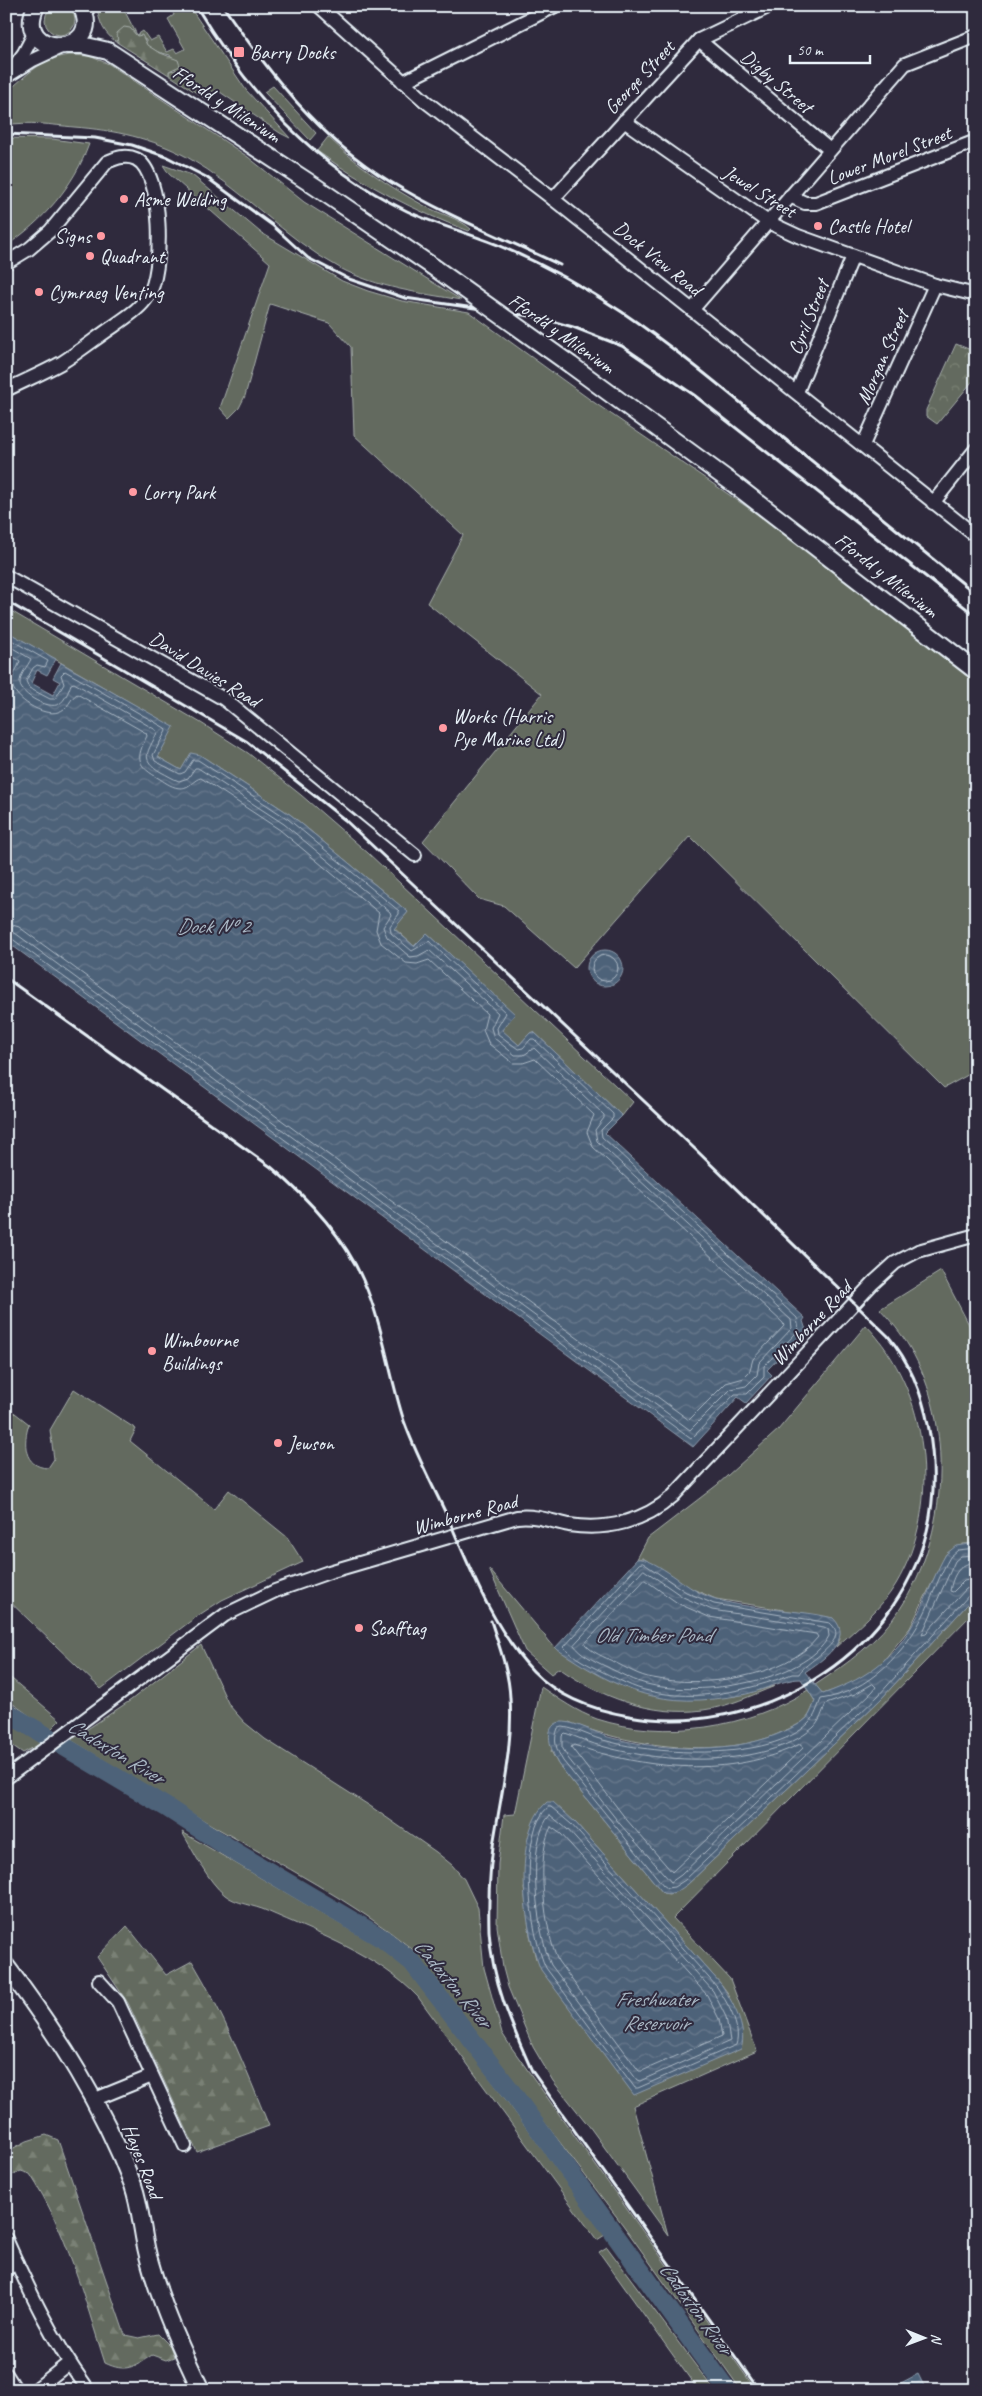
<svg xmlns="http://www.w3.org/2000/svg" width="982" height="2396" font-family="Caveat,sans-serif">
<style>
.grass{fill:#646b5e;stroke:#a6aeab;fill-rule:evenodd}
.forest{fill:url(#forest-firs);stroke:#a6aeab}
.park{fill:url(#park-crowns);stroke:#a6aeab}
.water{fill:url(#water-waves);stroke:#8c9bac}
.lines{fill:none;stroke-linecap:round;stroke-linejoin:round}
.shore{stroke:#aab8c5;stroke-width:1}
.river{stroke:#4e6279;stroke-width:19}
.minor-casing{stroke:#e8f1f8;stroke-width:16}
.tertiary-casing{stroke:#e8f1f8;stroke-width:20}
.minor{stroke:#2f2a3d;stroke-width:12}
.tertiary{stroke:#2f2a3d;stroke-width:16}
.rail{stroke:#e8f1f8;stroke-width:3}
.tertiary-bridge-casing{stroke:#e8f1f8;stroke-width:20;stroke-linecap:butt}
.tertiary-bridge{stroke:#2f2a3d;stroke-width:16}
.poi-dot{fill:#ff9aa2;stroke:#2f2a3d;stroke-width:2}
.labels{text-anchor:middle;stroke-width:4;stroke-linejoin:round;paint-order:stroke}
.poi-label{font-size:20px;fill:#e8f1f8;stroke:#2f2a3d;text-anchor:start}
.street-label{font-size:20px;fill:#e8f1f8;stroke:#2f2a3d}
.water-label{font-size:21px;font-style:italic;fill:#aab8c5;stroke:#2f2a3d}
</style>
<defs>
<pattern id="forest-firs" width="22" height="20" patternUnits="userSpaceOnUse" patternTransform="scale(1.25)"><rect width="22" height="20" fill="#646b5e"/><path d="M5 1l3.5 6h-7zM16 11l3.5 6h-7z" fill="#7a8176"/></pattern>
<pattern id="park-crowns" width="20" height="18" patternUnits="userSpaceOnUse" patternTransform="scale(1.25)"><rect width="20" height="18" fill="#646b5e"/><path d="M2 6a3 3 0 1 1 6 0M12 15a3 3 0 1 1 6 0" fill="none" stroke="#7a8176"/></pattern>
<pattern id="water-waves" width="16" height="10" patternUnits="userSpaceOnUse" patternTransform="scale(1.25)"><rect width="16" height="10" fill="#4e6279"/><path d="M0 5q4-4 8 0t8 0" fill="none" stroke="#68798d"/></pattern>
</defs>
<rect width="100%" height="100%" fill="#2f2a3d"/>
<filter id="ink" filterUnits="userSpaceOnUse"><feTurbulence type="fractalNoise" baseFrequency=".02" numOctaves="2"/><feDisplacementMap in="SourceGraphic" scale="10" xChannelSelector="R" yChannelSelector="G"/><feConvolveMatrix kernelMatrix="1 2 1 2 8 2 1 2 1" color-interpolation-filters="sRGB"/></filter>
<g filter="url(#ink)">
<g class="grass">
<circle cx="60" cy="20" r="15"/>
<path d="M97 6H122L137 35 143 31 150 41 158 37 167 52 174 49 177 53 185 49 168 19 174 15 170 6H189L246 90 290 138 280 133 217 90 208 94 206 99 169 75V71L176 70 170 55 158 52 146 45V40L137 36 130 28 117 41 118 43C104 34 99 23 97 6Z"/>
<path d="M70 55 89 56 109 64 248 157 304 202 461 300C420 293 378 288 340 268 284 238 242 188 187 157 152 138 114 130 74 127 52 125 28 121 6 125V93C27 75 41 58 70 55Z"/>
<polygon points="273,86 316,133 310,140 264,92"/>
<path d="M328 137C356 164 388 186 423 205 437 213 459 218 471 229L469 231C414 211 365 185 317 151Z"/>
<path d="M6 138 52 139 89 144C74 186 43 221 6 246Z"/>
<polygon points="163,165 192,175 260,232 342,281 368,291 402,301 469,312 592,401 804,546 976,683 976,1068 966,1076 944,1088 690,836 574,968 504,906 479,899 423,841 542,694 427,603 463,535 354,435 351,347 329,323 270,304 245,396 239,408 229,418 220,408 270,263 169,174"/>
<polygon points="6,608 201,723 248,753 301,795 368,853 633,1102 622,1116 534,1032 530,1033 519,1045 501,1030 514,1014 427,933 414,946 394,928 408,912 291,815 200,755 181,770 158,757 173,727 6,631"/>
<path d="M941 1271 976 1338V1543L963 1544 946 1554 910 1628 880 1665 851 1684 823 1694 815 1685C847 1664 879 1641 900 1609 948 1535 955 1425 910 1348 901 1333 891 1321 880 1309Z"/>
<path d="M866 1325C929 1390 943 1505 896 1584 881 1609 857 1628 836 1647L840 1639 833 1618 716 1599 688 1587 643 1558 637 1559 648 1538 717 1485 778 1430Z"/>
<path d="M74 1389 136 1429 130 1441 214 1509 229 1490 287 1537 303 1562 222 1600 196 1617 101 1689 6 1598V1406L29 1424C23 1442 23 1467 48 1468L54 1459 50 1430Z"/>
<path d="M489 1569 555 1648 735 1696 775 1686C752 1695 728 1707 703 1710 652 1717 600 1697 559 1668L551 1674 525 1651Z"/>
<path d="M976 1595V1610L673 1918 730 1979 757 2051 633 2106 668 2235 589 2126 553 2081 533 2047 508 1987 503 1968 497 1926 498 1864 504 1815 515 1814 541 1687C559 1699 577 1712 597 1719 665 1741 749 1728 808 1690L815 1701C813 1706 811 1713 807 1718 801 1724 791 1728 784 1731 725 1761 627 1746 569 1722L551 1751 558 1764 663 1893 669 1894 688 1884 881 1699ZM574 1821 721 1984 730 1996 536 1959 530 1935 524 1888Z"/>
<path d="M201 1645 229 1705 244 1722 265 1739 370 1806 436 1852 452 1865 464 1879 478 1908 484 1968 502 2033 509 2044 756 2390H741L623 2225 412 1949C354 1902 280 1864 215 1827 166 1799 119 1769 71 1740L131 1700Z"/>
<polygon points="6,1674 60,1720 50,1730 6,1699"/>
<polygon points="6,1719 36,1735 40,1744 23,1753 6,1741"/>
<path d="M182 1832 383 1949 400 1961 419 1981 605 2235 597 2240 418 1997C378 1955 319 1934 267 1911 254 1905 236 1904 225 1895 208 1882 193 1850 182 1832Z"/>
<polygon points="607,2247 714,2390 698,2390 599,2252"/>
</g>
<g class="forest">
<polygon points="124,27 130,28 137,36 142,35 147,45 158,52 178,60 180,66 169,71 169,75 118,43 117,33"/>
<path d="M127 1926 166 1975 192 1961C224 2014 246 2069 269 2126L197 2152 128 2003 97 1957Z"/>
<path d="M46 2135 58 2140 125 2335 139 2338 158 2334 170 2346 174 2357 166 2360 152 2355C134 2367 126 2373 105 2363 84 2298 67 2231 30 2174L21 2171 6 2178V2152L27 2141Z"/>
</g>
<polygon class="park" points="956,344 976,352 969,358 976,363 976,377 937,424 926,416 926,410"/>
<g class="water">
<polygon points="6,631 56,659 47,675 37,670 31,683 53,695 60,682 53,678 61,663 174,727 158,757 181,770 191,753 200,755 291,815 408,912 394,929 414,946 427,933 515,1014 502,1030 519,1045 530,1033 534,1032 622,1116 605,1133 805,1318 803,1321 806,1330 767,1370 772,1375 746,1403 738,1397 693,1447 6,941"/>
<circle cx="605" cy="968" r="18"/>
<path d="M976 1543V1595L881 1699 688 1884C680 1890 673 1895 663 1893L558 1764C553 1754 542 1730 557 1723 568 1718 596 1733 608 1737 661 1751 737 1755 787 1730 794 1727 802 1723 807 1718 811 1713 813 1706 815 1701L801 1679C786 1678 760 1692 742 1695 660 1710 622 1692 555 1648L637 1559C651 1556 685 1586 700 1593 741 1612 790 1607 833 1618 855 1639 821 1661 805 1672L823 1694C871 1677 900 1654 922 1607 930 1589 936 1571 946 1554L956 1546Z"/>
<path d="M547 1802H553L574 1821 721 1984C732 2001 748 2028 741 2049L634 2095 541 1970C524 1931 511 1833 547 1802Z"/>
<polygon points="918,2374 926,2390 902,2390 899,2384"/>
</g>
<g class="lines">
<g class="shore">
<polyline points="6,637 48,661 45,667 37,665 33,668 26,681 29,688 50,699 55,699 64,684 61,675 65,671 165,728 166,731 153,755 155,761 180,774 185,772 193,760 198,760 288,819 399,911 399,914 390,926 391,933 412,951 429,941 506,1013 497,1028 498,1034 518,1049 523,1048 531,1039 534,1039 613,1114 613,1118 601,1130 602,1137 797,1318 799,1330 764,1366 764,1377 747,1394 735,1394 691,1439 11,938 6,937"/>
<path d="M6 644 31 659C28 666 19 675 20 684 21 695 49 710 59 704 65 701 69 690 71 684L74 683 156 730 157 733C148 752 139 759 161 772 167 775 173 779 179 781L188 778 195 768H198L284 824 390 912 391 915 383 927 387 937 410 957 418 956 429 950 498 1013 491 1028 494 1038 515 1055H524L534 1048 604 1115V1118L595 1130 597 1141 791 1320 792 1328 759 1363 757 1375 746 1386 731 1389 690 1430 15 933 6 931"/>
<path d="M6 652 20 661C18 668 12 675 12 683 13 699 44 717 58 712 69 709 70 698 77 694L146 733 147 736C135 759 137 766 160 779 166 783 173 788 181 788 190 788 194 779 201 778L280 830 379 913 376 930 381 943 406 963 417 964 429 960 487 1014 483 1030 489 1044 513 1063H523L535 1059 594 1115 587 1132 593 1147 783 1323 784 1326 753 1359 749 1373 744 1378 726 1383 689 1420 19 927 6 923"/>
<circle cx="605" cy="968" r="13"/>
<path d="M976 1548 958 1550 950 1557C940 1574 934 1592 926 1610 906 1652 869 1692 821 1699 818 1706 815 1717 809 1723 770 1762 657 1755 607 1741 592 1738 578 1729 563 1727L558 1728C553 1741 556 1749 563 1761L663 1885 667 1888 674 1887 685 1880 878 1696 970 1594 976 1592"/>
<polyline points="976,1555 961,1556 955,1561 922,1634 926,1633 966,1589 976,1586"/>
<path d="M976 1562C959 1563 953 1575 950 1591L953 1592 964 1581 976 1578"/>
<path d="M643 1563 686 1592 714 1604 830 1623C852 1641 805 1661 799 1674H792C748 1691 697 1702 649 1691 633 1688 618 1679 603 1672 591 1666 572 1657 564 1647L639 1564Z"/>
<path d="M644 1570 683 1597 712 1610 824 1627 828 1629 829 1636C804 1683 698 1696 651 1685 635 1682 620 1673 605 1666 595 1661 580 1654 574 1645Z"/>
<path d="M645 1580 679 1604 709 1617 816 1634 818 1637C786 1678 702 1688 653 1678 639 1676 627 1668 614 1662 605 1657 592 1653 585 1644Z"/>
<path d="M873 1684 876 1687 873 1691 681 1875 671 1882 620 1824 568 1758 562 1747V1736L565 1733C578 1737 591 1744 605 1747 662 1763 765 1769 813 1728 820 1722 822 1712 826 1704L855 1694Z"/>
<path d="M800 1744 803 1746V1748L672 1872 626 1819 571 1747 574 1745C645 1769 730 1779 800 1744Z"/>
<path d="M548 1807H551L571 1824 717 1987C727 2002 742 2027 736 2045L638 2088H635L546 1968C530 1935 517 1834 548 1807Z"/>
<path d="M550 1815 567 1829 713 1991 726 2017 730 2041 640 2081 637 2080 551 1965C537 1934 525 1841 550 1815Z"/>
<path d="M551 1827 561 1834 707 1995 719 2019 722 2036 642 2071H639L558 1961C545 1933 535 1854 551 1827Z"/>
</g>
<polyline class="river" points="6,1712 166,1807 237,1853 383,1939 412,1962 511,2091 727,2390"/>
<g class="minor-casing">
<g id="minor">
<polyline points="319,6 425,101 553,199 976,536"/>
<polyline points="699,40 830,150"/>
<polyline points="10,72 24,53 35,32"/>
<polyline points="6,77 33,60 61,47"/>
<polyline points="403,82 555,6"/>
<polyline points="624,121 768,222 798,236 935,285 976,295"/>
<polyline points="790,196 805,203 816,203 976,141"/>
<polyline points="553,199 699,40 770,6"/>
<path d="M6 263 29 249 50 231 107 162C116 158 126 154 136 159 164 173 164 273 148 296 140 309 126 317 114 326 96 338 79 352 61 363 43 373 24 381 6 390"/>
<polyline points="692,310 905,64 976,36"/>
<polyline points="797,392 853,256"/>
<polyline points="863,445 935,285"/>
<polyline points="933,503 976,449"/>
<polyline points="6,576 224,699 415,855"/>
<path d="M6 1778 225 1615 275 1591 329 1572 517 1517C537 1515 550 1521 569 1525 607 1531 645 1521 673 1496L873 1283 895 1263 918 1251 976 1235"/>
<polyline points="99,1981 118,2002 185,2146"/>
<polyline points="93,2100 152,2076"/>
<path d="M6 2239C29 2290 52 2340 85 2385"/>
<polyline points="6,2269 17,2263"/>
<polyline points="6,2374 16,2390"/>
<polyline points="35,2390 69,2363"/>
</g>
</g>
<g class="tertiary-casing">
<g id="tertiary">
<path d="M36 6C11 60 108 57 81 6"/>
<polyline points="68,45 82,45 108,51 316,187 432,266"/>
<polyline points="571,365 735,485 976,671"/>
<path d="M6 1966C58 2035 102 2104 133 2185 142 2211 142 2238 150 2263 162 2307 181 2349 201 2390"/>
</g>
</g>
<use href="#minor" class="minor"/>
<use href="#tertiary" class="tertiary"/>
<g class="rail">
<path d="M196 6C248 93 314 166 407 211 436 225 469 233 500 246 543 264 583 286 622 312 675 348 725 390 775 431 842 485 909 539 976 594"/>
<path d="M223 6C269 73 319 138 389 181 443 214 503 238 560 265"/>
<polyline points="6,134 95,138 132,145 167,157 206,177 272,225 308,258 349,279 405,298 537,317 573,327 622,346 694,395 976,616"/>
<path d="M6 601 246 741 345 820 695 1149 888 1336C930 1386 942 1468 927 1531 895 1658 756 1739 629 1716 594 1710 558 1697 533 1671 493 1628 472 1573 449 1520 434 1488 416 1455 404 1421 389 1375 383 1324 363 1280 343 1235 308 1198 271 1167L6 978"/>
<path d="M491 1621C499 1646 509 1671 510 1698 513 1740 504 1780 497 1822 490 1857 488 1895 489 1931 492 1982 512 2026 532 2071L759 2390"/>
</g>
<g class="tertiary-bridge-casing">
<polyline id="tertiary-bridge" points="432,266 571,365"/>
</g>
<use href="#tertiary-bridge" class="tertiary-bridge"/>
</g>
</g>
<g class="poi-dot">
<rect x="233" y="46" width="12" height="12" rx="2.5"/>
<circle cx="124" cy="199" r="5"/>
<circle cx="818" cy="226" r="5"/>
<circle cx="101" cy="236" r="5"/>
<circle cx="90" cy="256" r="5"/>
<circle cx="39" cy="292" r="5"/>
<circle cx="133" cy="492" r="5"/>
<circle cx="443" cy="728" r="5"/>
<circle cx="152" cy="1351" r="5"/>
<circle cx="278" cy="1443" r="5"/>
<circle cx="359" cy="1628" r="5"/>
</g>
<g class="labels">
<g class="poi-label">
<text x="250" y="59">Barry Docks</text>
<text x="134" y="206">Asme Welding</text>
<text x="828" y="233">Castle Hotel</text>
<text x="91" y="243" text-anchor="end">Signs</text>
<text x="100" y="263">Quadrant</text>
<text x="49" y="299">Cymraeg Venting</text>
<text x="143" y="499">Lorry Park</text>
<text x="453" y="723">Works (Harris<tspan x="453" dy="23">Pye Marine Ltd)</tspan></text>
<text x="162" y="1347">Wimbourne<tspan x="162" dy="23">Buildings</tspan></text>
<text x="288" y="1450">Jewson</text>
<text x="369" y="1635">Scafftag</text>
</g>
<g class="street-label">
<text transform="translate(639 77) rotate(-47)" y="7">George Street</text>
<text transform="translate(777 81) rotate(40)" y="7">Digby Street</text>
<text transform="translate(227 104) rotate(33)" y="7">Ffordd y Mileniwm</text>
<text transform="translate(889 155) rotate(-21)" y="7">Lower Morel Street</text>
<text transform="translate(760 191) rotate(32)" y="7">Jewel Street</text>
<text transform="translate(658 258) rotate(39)" y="7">Dock View Road</text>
<text transform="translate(808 317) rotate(-68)" y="7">Cyril Street</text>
<text transform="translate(562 333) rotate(35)" y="7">Ffordd y Mileniwm</text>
<text transform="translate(882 357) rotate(-66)" y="7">Morgan Street</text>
<text transform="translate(887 575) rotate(38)" y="7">Ffordd y Mileniwm</text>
<text transform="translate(205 669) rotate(32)" y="7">David Davies Road</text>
<text transform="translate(811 1323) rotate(-47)" y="7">Wimborne Road</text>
<text transform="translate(465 1514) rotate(-15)" y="7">Wimborne Road</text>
<text transform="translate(143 2161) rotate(69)" y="7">Hayes Road</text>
</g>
<g class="water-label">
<text x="213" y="933">Dock Nº 2</text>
<text x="653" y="1642">Old Timber Pond</text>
<text transform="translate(116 1751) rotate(31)" y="7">Cadoxton River</text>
<text transform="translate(453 1983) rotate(50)" y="7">Cadoxton River</text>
<text x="656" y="2006">Freshwater<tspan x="656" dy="24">Reservoir</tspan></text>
<text transform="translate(696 2308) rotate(54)" y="7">Cadoxton River</text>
</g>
</g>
<rect width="982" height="2396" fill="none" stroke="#2f2a3d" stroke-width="25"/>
<rect x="12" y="12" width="957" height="2371" fill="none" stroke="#e8f1f8" stroke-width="2" filter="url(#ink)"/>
<g transform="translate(924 2338) rotate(91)" stroke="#2f2a3d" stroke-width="4" paint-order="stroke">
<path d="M0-4L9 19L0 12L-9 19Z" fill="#e8f1f8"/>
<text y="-8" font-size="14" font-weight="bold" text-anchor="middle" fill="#e8f1f8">N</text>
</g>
<path d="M790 55v8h80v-8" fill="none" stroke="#e8f1f8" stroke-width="2.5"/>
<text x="797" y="55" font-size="15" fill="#e8f1f8" stroke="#2f2a3d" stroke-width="4" paint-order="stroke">50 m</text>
</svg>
